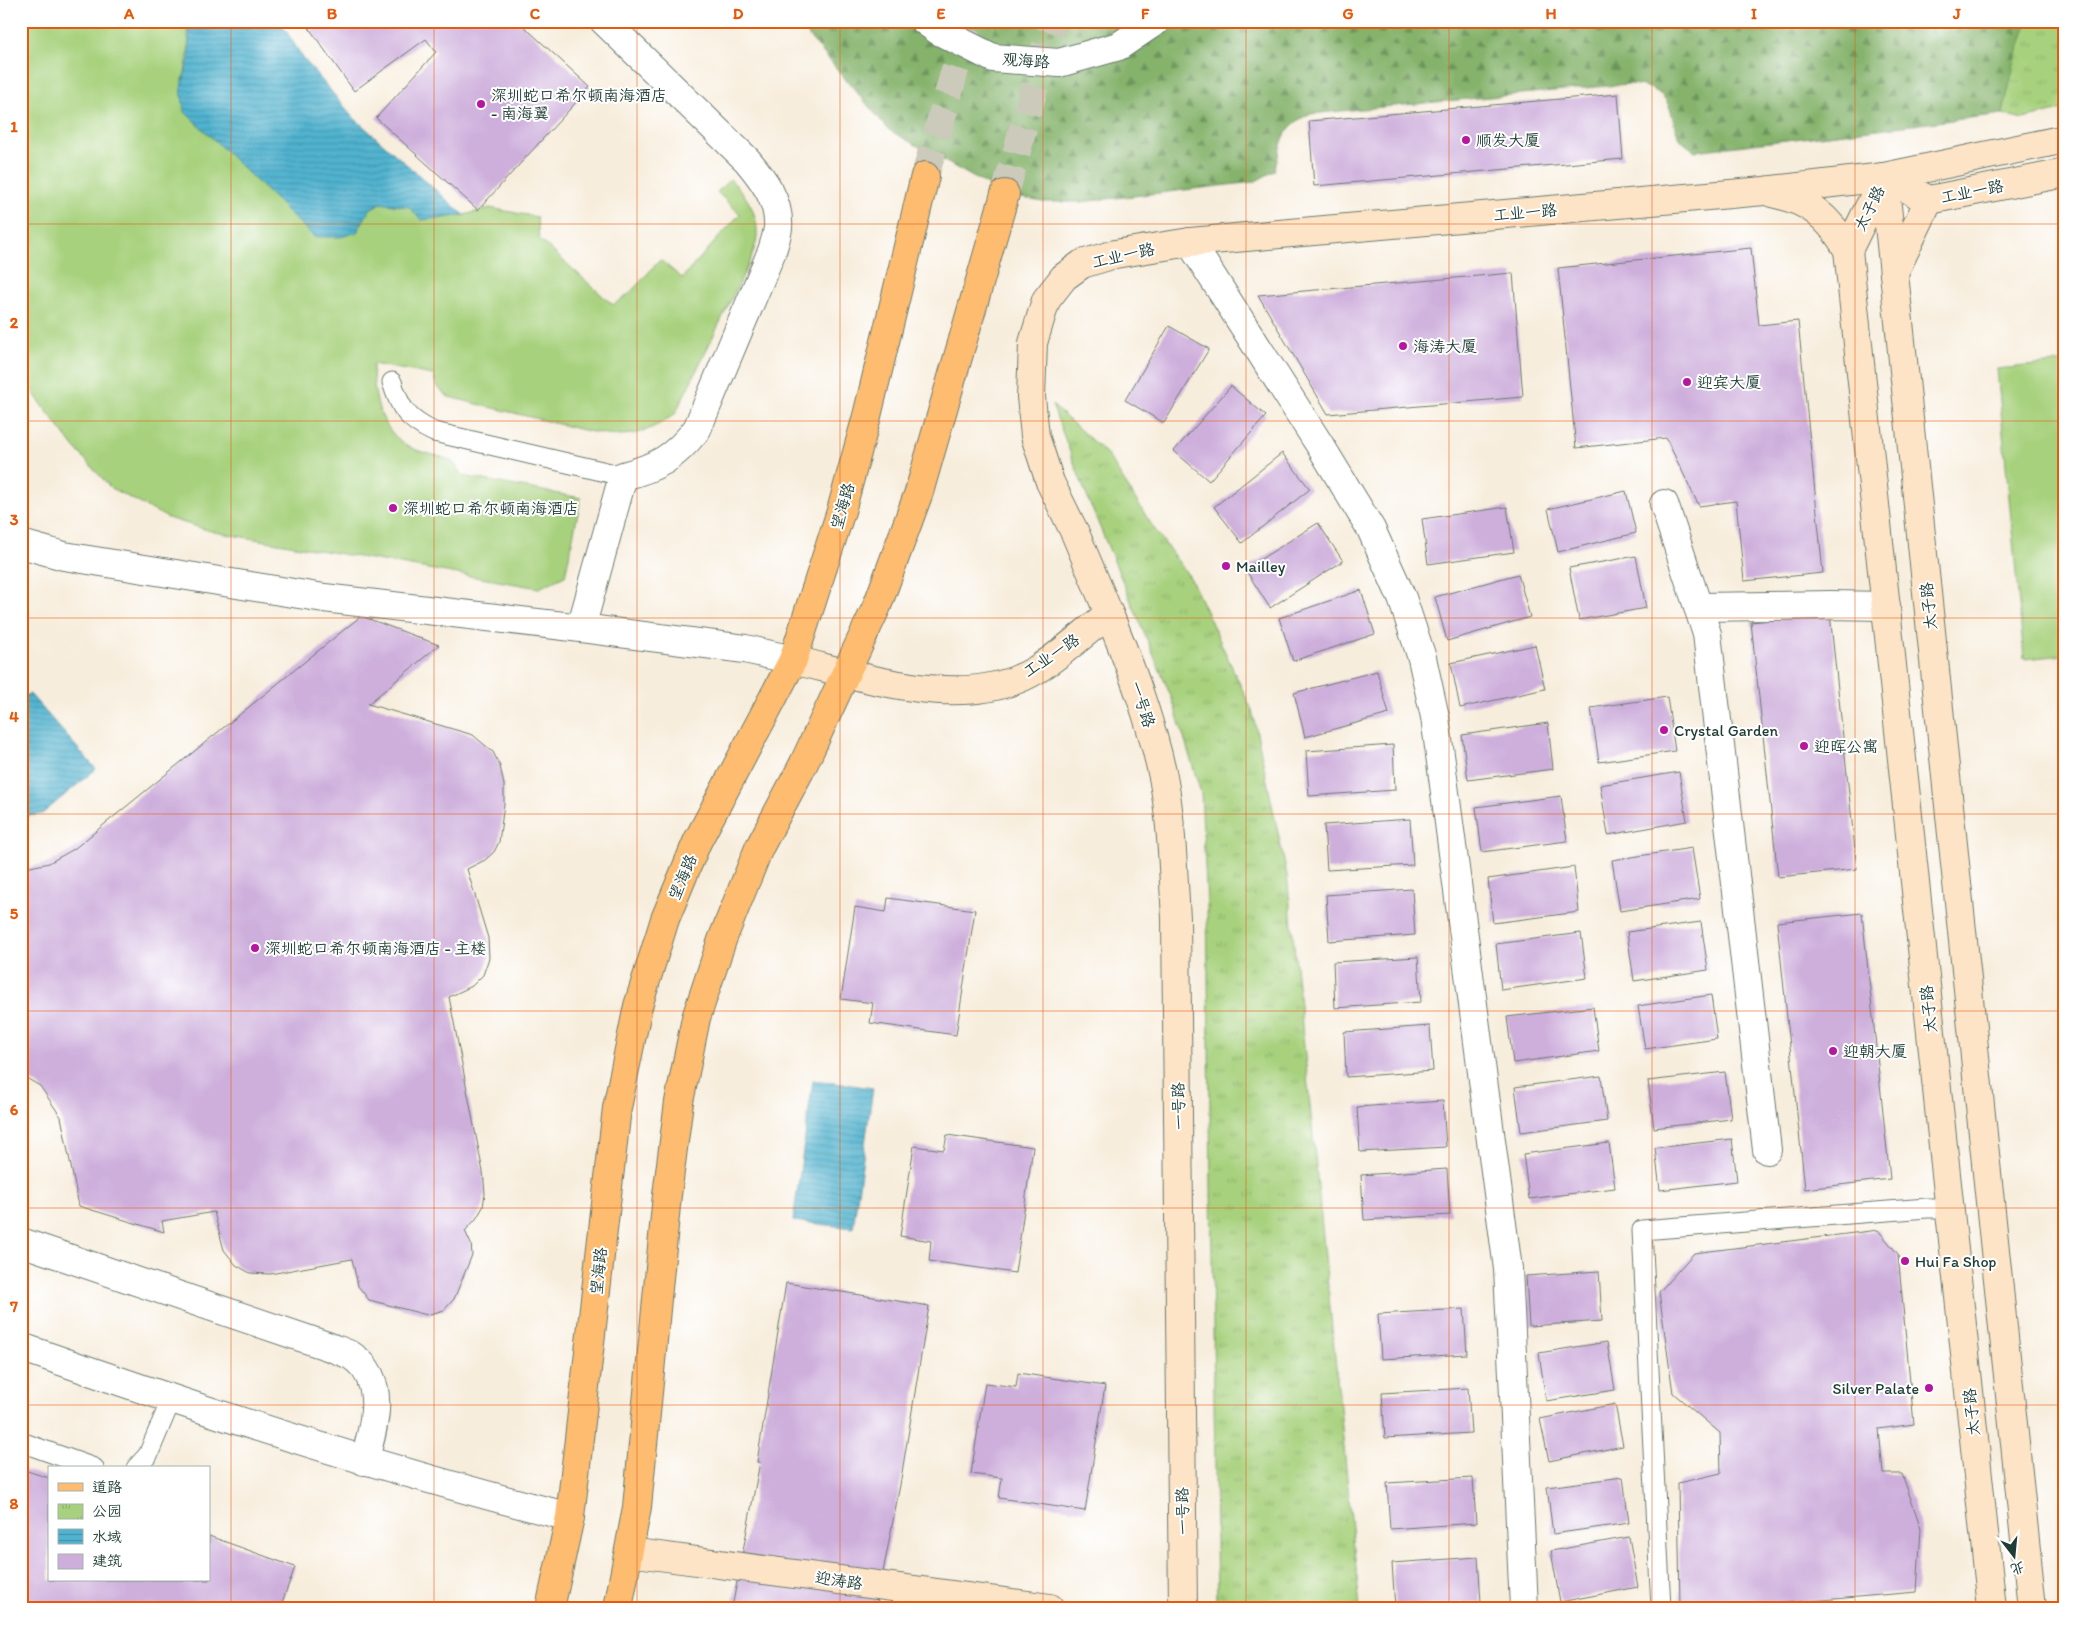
<svg xmlns="http://www.w3.org/2000/svg" width="2086" height="1629" font-family="Itim,'LXGW WenKai TC',sans-serif">
<style>
.built{fill:#d9d7f8}
.green{fill:#a7d17d;stroke:#638758}
.forest{fill:url(#forest-firs);stroke:#527850}
.park{fill:url(#park-tufts);stroke:#638758}
.water{fill:url(#water-rules);stroke:#387882}
.building{fill:#ceafdc}
.lines{fill:none;stroke-linecap:round;stroke-linejoin:round}
.primary-tunnel{stroke:#cccaba;stroke-width:28;stroke-dasharray:28 14;stroke-linecap:butt}
.lane-casing{stroke:#6b7b6f;stroke-width:21}
.street-casing{stroke:#6b7b6f;stroke-width:30}
.secondary-casing{stroke:#6b7b6f;stroke-width:30}
.primary-casing{stroke:#6b7b6f;stroke-width:30}
.lane{stroke:#fff;stroke-width:19}
.street{stroke:#fff;stroke-width:28}
.secondary{stroke:#fee4c6;stroke-width:28}
.primary{stroke:#fdbc70;stroke-width:28}
.grid{fill:none;stroke:#e8590c;stroke-width:1;stroke-opacity:0.55}
.poi-dot{fill:#b5179e;stroke:#fff;stroke-width:2}
.labels{text-anchor:middle;stroke-width:4;stroke-linejoin:round;paint-order:stroke}
.street-label{font-size:16px;fill:#1f3d34;stroke:#fff}
.poi-label{font-size:16px;fill:#1f3d34;stroke:#fff;text-anchor:start}
.neatline{fill:none;stroke:#e8590c;stroke-width:2}
.grid-label{font-size:16px;text-anchor:middle;font-weight:bold;fill:#e8590c}
</style>
<defs>
<pattern id="forest-firs" width="22" height="20" patternUnits="userSpaceOnUse" patternTransform="scale(1.25)"><rect width="22" height="20" fill="#85b36c"/><path d="M5 1l3.5 6h-7zM16 11l3.5 6h-7z" fill="#6c935a"/></pattern>
<pattern id="park-tufts" width="24" height="20" patternUnits="userSpaceOnUse" patternTransform="scale(1.25)"><rect width="24" height="20" fill="#a7d17d"/><path d="M3 7l-1-3M5 7V3M7 7l1-3M15 17l-1-3M17 17v-4M19 17l1-3" fill="none" stroke="#8fb46d"/></pattern>
<pattern id="water-rules" width="6" height="5" patternUnits="userSpaceOnUse" patternTransform="scale(1.25)"><rect width="6" height="5" fill="#51b3d0"/><path d="M0 2.5h6" fill="none" stroke="#4393aa"/></pattern>
</defs>
<rect width="100%" height="100%" fill="#fff"/>
<filter id="ink" filterUnits="userSpaceOnUse"><feTurbulence type="fractalNoise" baseFrequency=".02" numOctaves="2"/><feDisplacementMap in="SourceGraphic" scale="10" xChannelSelector="R" yChannelSelector="G"/><feConvolveMatrix kernelMatrix="1 2 1 2 8 2 1 2 1" color-interpolation-filters="sRGB"/></filter>
<filter id="wash" filterUnits="userSpaceOnUse"><feTurbulence type="fractalNoise" baseFrequency=".0096" numOctaves="4" result="noise"/><feDisplacementMap in="SourceGraphic" scale="20" xChannelSelector="R" yChannelSelector="G"/><feGaussianBlur stdDeviation="1.12" result="paint"/><feColorMatrix in="noise" values="0 0 0 0 0 0 0 0 0 0 0 0 0 0 0 0 0 1.4 0 .05"/><feComposite in="paint" operator="in"/></filter>
<g filter="url(#wash)">
<rect width="100%" height="100%" fill="#f7eddc"/>
<polygon class="built" points="692,1599 754,1608 685,1608"/>
<g class="green">
<path d="M21 21H185C192 45 187 65 181 88L357 232 370 209 380 203 409 207 438 219 464 215 490 208 537 217 539 239 613 305 629 294 660 260 682 278 740 214 717 192 730 179C745 194 758 211 757 235 757 243 753 252 751 259L675 414C642 437 626 438 587 431L449 397C440 391 436 386 433 375L373 364C373 397 380 434 414 449 424 454 447 456 454 463 457 467 460 472 463 476L581 498 565 576 539 588 214 532 168 518 111 488 74 447 21 377Z"/>
<polygon points="2065,362 2065,655 2024,659 1997,369"/>
</g>
<path class="forest" d="M796 21H2028L2015 60 2003 114 1695 151C1691 148 1686 145 1682 141 1675 133 1674 122 1671 112 1666 91 1647 85 1628 84L1309 114C1280 129 1283 142 1274 171L1254 182 1081 202H1042L1012 196 987 185 889 130Z"/>
<g class="park">
<polygon points="2028,21 2065,21 2065,109 2023,119 2003,114 2015,60"/>
<polygon points="1052,405 1107,454 1153,527 1191,579 1252,710 1287,875 1360,1608 1217,1608 1207,904 1201,793 1172,699 1088,499"/>
</g>
<g class="water">
<polygon points="185,21 280,21 303,58 354,118 464,215 421,220 409,207 380,203 370,209 357,232 341,237 314,237 184,111 181,88 189,59 189,33"/>
<polygon points="30,694 96,769 42,814 21,817 21,696"/>
<polygon points="813,1080 873,1088 853,1228 793,1221"/>
</g>
<g id="blocks">
<g class="building">
<polygon points="304,21 518,21 590,87 478,210 376,118 436,52 426,39 354,91"/>
<polygon points="1618,94 1623,159 1314,186 1309,121"/>
<polygon points="1751,248 1759,325 1798,321 1823,573 1744,581 1736,501 1699,506 1666,438 1576,448 1558,268"/>
<polygon points="1513,273 1523,397 1328,414 1258,295"/>
<polygon points="1169,326 1209,349 1164,423 1125,400"/>
<polygon points="1231,386 1266,416 1209,481 1174,451"/>
<polygon points="1282,453 1310,489 1242,543 1214,507"/>
<polygon points="1626,491 1636,533 1558,552 1548,509"/>
<polygon points="1507,507 1514,552 1428,564 1422,519"/>
<polygon points="1318,523 1343,561 1270,608 1245,569"/>
<polygon points="1636,556 1646,608 1579,620 1569,568"/>
<polygon points="1518,574 1530,617 1447,641 1435,597"/>
<polygon points="1361,590 1375,634 1293,661 1279,618"/>
<polygon points="1830,614 1857,869 1778,877 1751,622"/>
<polygon points="361,616 439,645 368,704 473,735 493,752 500,766 504,785 504,804 499,842 494,852 485,860 467,869 488,938 489,958 483,975 472,986 449,997 483,1172 485,1193 483,1207 476,1219 465,1231 471,1244 472,1255 454,1299 444,1310 427,1315 369,1300 358,1286 352,1259 270,1274 250,1273 236,1265 224,1250 214,1212 162,1221 164,1232 79,1206 61,1117 40,1086 21,1075 21,869 49,863 74,849"/>
<polygon points="1535,645 1545,689 1460,708 1451,663"/>
<polygon points="1377,671 1389,714 1305,737 1294,693"/>
<polygon points="1667,697 1675,751 1599,762 1591,708"/>
<polygon points="1548,723 1553,769 1468,780 1462,735"/>
<polygon points="1393,745 1395,790 1309,796 1306,751"/>
<polygon points="1679,772 1687,821 1608,835 1600,785"/>
<polygon points="1561,796 1567,841 1482,852 1476,807"/>
<polygon points="1410,819 1413,865 1327,870 1324,825"/>
<polygon points="1692,848 1700,899 1620,911 1612,860"/>
<polygon points="1574,867 1579,912 1493,923 1488,879"/>
<polygon points="1412,889 1415,935 1329,941 1326,895"/>
<polygon points="888,898 975,910 956,1035 870,1023 873,1003 841,999 855,907 886,912"/>
<polygon points="1862,913 1890,1179 1805,1189 1777,922"/>
<polygon points="1701,922 1708,970 1634,981 1627,932"/>
<polygon points="1581,933 1587,978 1501,990 1496,944"/>
<polygon points="1418,957 1421,1002 1335,1008 1333,962"/>
<polygon points="1711,995 1717,1039 1645,1049 1638,1006"/>
<polygon points="1593,1007 1599,1051 1513,1063 1507,1017"/>
<polygon points="1430,1026 1433,1071 1346,1077 1344,1032"/>
<polygon points="1725,1072 1731,1119 1654,1128 1648,1081"/>
<polygon points="1601,1076 1607,1121 1521,1132 1515,1087"/>
<polygon points="1443,1101 1446,1147 1360,1152 1357,1107"/>
<polygon points="947,1135 1033,1147 1015,1273 929,1261 931,1241 900,1236 914,1146 944,1150"/>
<polygon points="1732,1139 1737,1181 1660,1190 1655,1148"/>
<polygon points="1609,1143 1615,1188 1529,1199 1523,1154"/>
<polygon points="1447,1169 1450,1215 1364,1220 1361,1175"/>
<polygon points="1878,1230 1898,1254 1914,1424 1879,1429 1883,1474 1902,1474 1921,1528 1917,1592 1727,1608 1680,1608 1678,1483 1721,1473 1720,1433 1673,1393 1659,1292 1694,1253"/>
<polygon points="1599,1271 1602,1321 1529,1326 1526,1276"/>
<polygon points="786,1283 929,1306 900,1485 876,1608 732,1608 760,1462 757,1462"/>
<polygon points="1464,1309 1467,1354 1381,1359 1378,1314"/>
<polygon points="1607,1342 1615,1390 1546,1401 1539,1353"/>
<polygon points="1018,1373 1105,1386 1085,1511 999,1498 1002,1478 971,1474 985,1383 1016,1387"/>
<polygon points="1468,1388 1471,1433 1385,1438 1382,1393"/>
<polygon points="1615,1404 1623,1446 1549,1461 1540,1419"/>
<polygon points="21,1469 49,1478 49,1580 209,1580 209,1536 295,1567 280,1608 21,1608"/>
<polygon points="1623,1477 1629,1523 1553,1534 1547,1487"/>
<polygon points="1473,1478 1476,1523 1390,1529 1387,1483"/>
<polygon points="1629,1537 1638,1587 1560,1602 1551,1551"/>
<polygon points="1478,1557 1481,1602 1395,1608 1392,1563"/>
</g>
</g>
</g>
<g filter="url(#ink)">
<use href="#blocks" fill-opacity="0" stroke="#6b7b6f" stroke-width="1"/>
<g class="lines">
<g class="primary-tunnel">
<polyline points="925,176 969,21"/>
<polyline points="1005,194 1053,21"/>
</g>
<g class="lane-casing">
<g id="lane">
<path d="M392 382C400 409 408 420 434 432L623 476"/>
<polyline points="21,1442 94,1468"/>
<polyline points="136,1468 148,1455 171,1400"/>
<polyline points="1661,1608 1642,1230 1927,1208 1949,1208"/>
</g>
</g>
<g class="street-casing">
<g id="street">
<polyline points="925,21 939,31 993,58 1059,63 1119,46 1156,21"/>
<polyline points="1190,242 1323,450 1371,529 1402,598 1422,658 1435,717 1508,1269 1524,1608"/>
<polyline points="1664,504 1707,634 1767,1150"/>
<polyline points="21,544 64,556 324,598 581,628 745,649 793,660"/>
<polyline points="1698,607 1831,605 1886,606"/>
<path d="M581 628 623 476C658 467 674 458 697 429L772 251C774 244 777 236 778 228 780 201 763 179 747 160L604 21"/>
<path d="M21 1242 330 1347C337 1350 345 1352 352 1356 388 1380 374 1428 364 1461"/>
<path d="M21 1347C202 1411 384 1470 570 1517"/>
</g>
</g>
<g class="secondary-casing">
<g id="secondary">
<polyline points="1884,177 1848,250 1992,1608"/>
<polyline points="1884,177 2032,1608"/>
<polyline points="1884,177 1929,200 2065,173"/>
<path d="M1772 193C1810 201 1829 217 1848 250"/>
<polyline points="1894,273 1929,200"/>
<path d="M1109 614C1131 668 1151 720 1163 777 1172 823 1173 872 1176 918L1183 1608"/>
<path d="M793 660C866 677 966 713 1036 670 1062 654 1085 632 1109 614L1075 533 1050 482 1035 436 1031 397 1033 343 1046 300 1064 277 1082 264 1115 254 1190 242 1764 191 1884 177 2065 139"/>
<polyline points="629,1552 1050,1608"/>
</g>
</g>
<g class="primary-casing">
<g id="primary">
<polyline points="550,1608 570,1517 617,1108 638,1006 665,919 697,842 793,660 841,511 867,416 925,176"/>
<polyline points="618,1608 637,1507 667,1195 679,1102 696,1018 722,940 759,848 803,765 877,606 919,492 1005,194"/>
</g>
</g>
<use href="#lane" class="lane"/>
<use href="#street" class="street"/>
<use href="#secondary" class="secondary"/>
<use href="#primary" class="primary"/>
</g>
</g>
<path class="grid" d="M231 21V1608M434 21V1608M637 21V1608M840 21V1608M1043 21V1608M1246 21V1608M1449 21V1608M1652 21V1608M1855 21V1608M21 224H2065M21 421H2065M21 618H2065M21 814H2065M21 1011H2065M21 1208H2065M21 1405H2065"/>
<g class="poi-dot">
<circle cx="481" cy="104" r="5"/>
<circle cx="1466" cy="140" r="5"/>
<circle cx="1403" cy="346" r="5"/>
<circle cx="1687" cy="382" r="5"/>
<circle cx="393" cy="508" r="5"/>
<circle cx="1226" cy="566" r="5"/>
<circle cx="1664" cy="730" r="5"/>
<circle cx="1804" cy="746" r="5"/>
<circle cx="255" cy="948" r="5"/>
<circle cx="1833" cy="1051" r="5"/>
<circle cx="1905" cy="1261" r="5"/>
<circle cx="1929" cy="1388" r="5"/>
</g>
<g class="labels">
<g class="street-label">
<text transform="translate(1026 60) rotate(4)" y="6">观海路</text>
<text transform="translate(1972 191) rotate(-11)" y="6">工业一路</text>
<text transform="translate(1869 208) rotate(-64)" y="6">太子路</text>
<text transform="translate(1525 212) rotate(-5)" y="6">工业一路</text>
<text transform="translate(1123 255) rotate(-13)" y="6">工业一路</text>
<text transform="translate(842 506) rotate(-74)" y="6">望海路</text>
<text transform="translate(1928 606) rotate(-96)" y="6">太子路</text>
<text transform="translate(1051 655) rotate(-34)" y="6">工业一路</text>
<text transform="translate(1143 704) rotate(72)" y="6">一号路</text>
<text transform="translate(682 877) rotate(-67)" y="6">望海路</text>
<text transform="translate(1928 1009) rotate(-96)" y="6">太子路</text>
<text transform="translate(1178 1106) rotate(-91)" y="6">一号路</text>
<text transform="translate(598 1271) rotate(-84)" y="6">望海路</text>
<text transform="translate(1971 1412) rotate(-96)" y="6">太子路</text>
<text transform="translate(1182 1511) rotate(-91)" y="6">一号路</text>
<text transform="translate(839 1580) rotate(8)" y="6">迎涛路</text>
</g>
<g class="poi-label">
<text x="491" y="101">深圳蛇口希尔顿南海酒店<tspan x="491" dy="18">- 南海翼</tspan></text>
<text x="1476" y="146">顺发大厦</text>
<text x="1413" y="352">海涛大厦</text>
<text x="1697" y="388">迎宾大厦</text>
<text x="403" y="514">深圳蛇口希尔顿南海酒店</text>
<text x="1236" y="572">Mailley</text>
<text x="1674" y="736">Crystal Garden</text>
<text x="1814" y="752">迎晖公寓</text>
<text x="265" y="954">深圳蛇口希尔顿南海酒店 - 主楼</text>
<text x="1843" y="1057">迎朝大厦</text>
<text x="1915" y="1267">Hui Fa Shop</text>
<text x="1919" y="1394" text-anchor="end">Silver Palate</text>
</g>
</g>
<rect width="2086" height="1629" fill="none" stroke="#fff" stroke-width="55"/>
<rect x="48" y="1466" width="162" height="115" fill="#ffffff" stroke="#a5b1ae"/>
<rect x="58" y="1483" width="25" height="8" fill="#fdbc70" stroke="#a5b1ae"/>
<text x="92" y="1492" font-size="15" fill="#1f3d34">道路</text>
<rect x="58" y="1504" width="25" height="15" fill="url(#park-tufts)" stroke="#a5b1ae"/>
<text x="92" y="1516" font-size="15" fill="#1f3d34">公园</text>
<rect x="58" y="1529" width="25" height="15" fill="url(#water-rules)" stroke="#a5b1ae"/>
<text x="92" y="1542" font-size="15" fill="#1f3d34">水域</text>
<rect x="58" y="1554" width="25" height="15" fill="#ceafdc" stroke="#a5b1ae"/>
<text x="92" y="1566" font-size="15" fill="#1f3d34">建筑</text>
<g transform="translate(2014 1556) rotate(164)" stroke="#ffffff" stroke-width="4" paint-order="stroke">
<path d="M0-4L9 19L0 12L-9 19Z" fill="#1f3d34"/>
<text y="-8" font-size="14" font-weight="bold" text-anchor="middle" fill="#1f3d34">北</text>
</g>
<rect x="28" y="28" width="2030" height="1574" class="neatline"/>
<g class="grid-label">
<text x="129" y="19">A</text>
<text x="332" y="19">B</text>
<text x="535" y="19">C</text>
<text x="738" y="19">D</text>
<text x="941" y="19">E</text>
<text x="1145" y="19">F</text>
<text x="1348" y="19">G</text>
<text x="1551" y="19">H</text>
<text x="1754" y="19">I</text>
<text x="1957" y="19">J</text>
<text x="14" y="132">1</text>
<text x="14" y="328">2</text>
<text x="14" y="525">3</text>
<text x="14" y="722">4</text>
<text x="14" y="919">5</text>
<text x="14" y="1115">6</text>
<text x="14" y="1312">7</text>
<text x="14" y="1509">8</text>
</g>
</svg>
